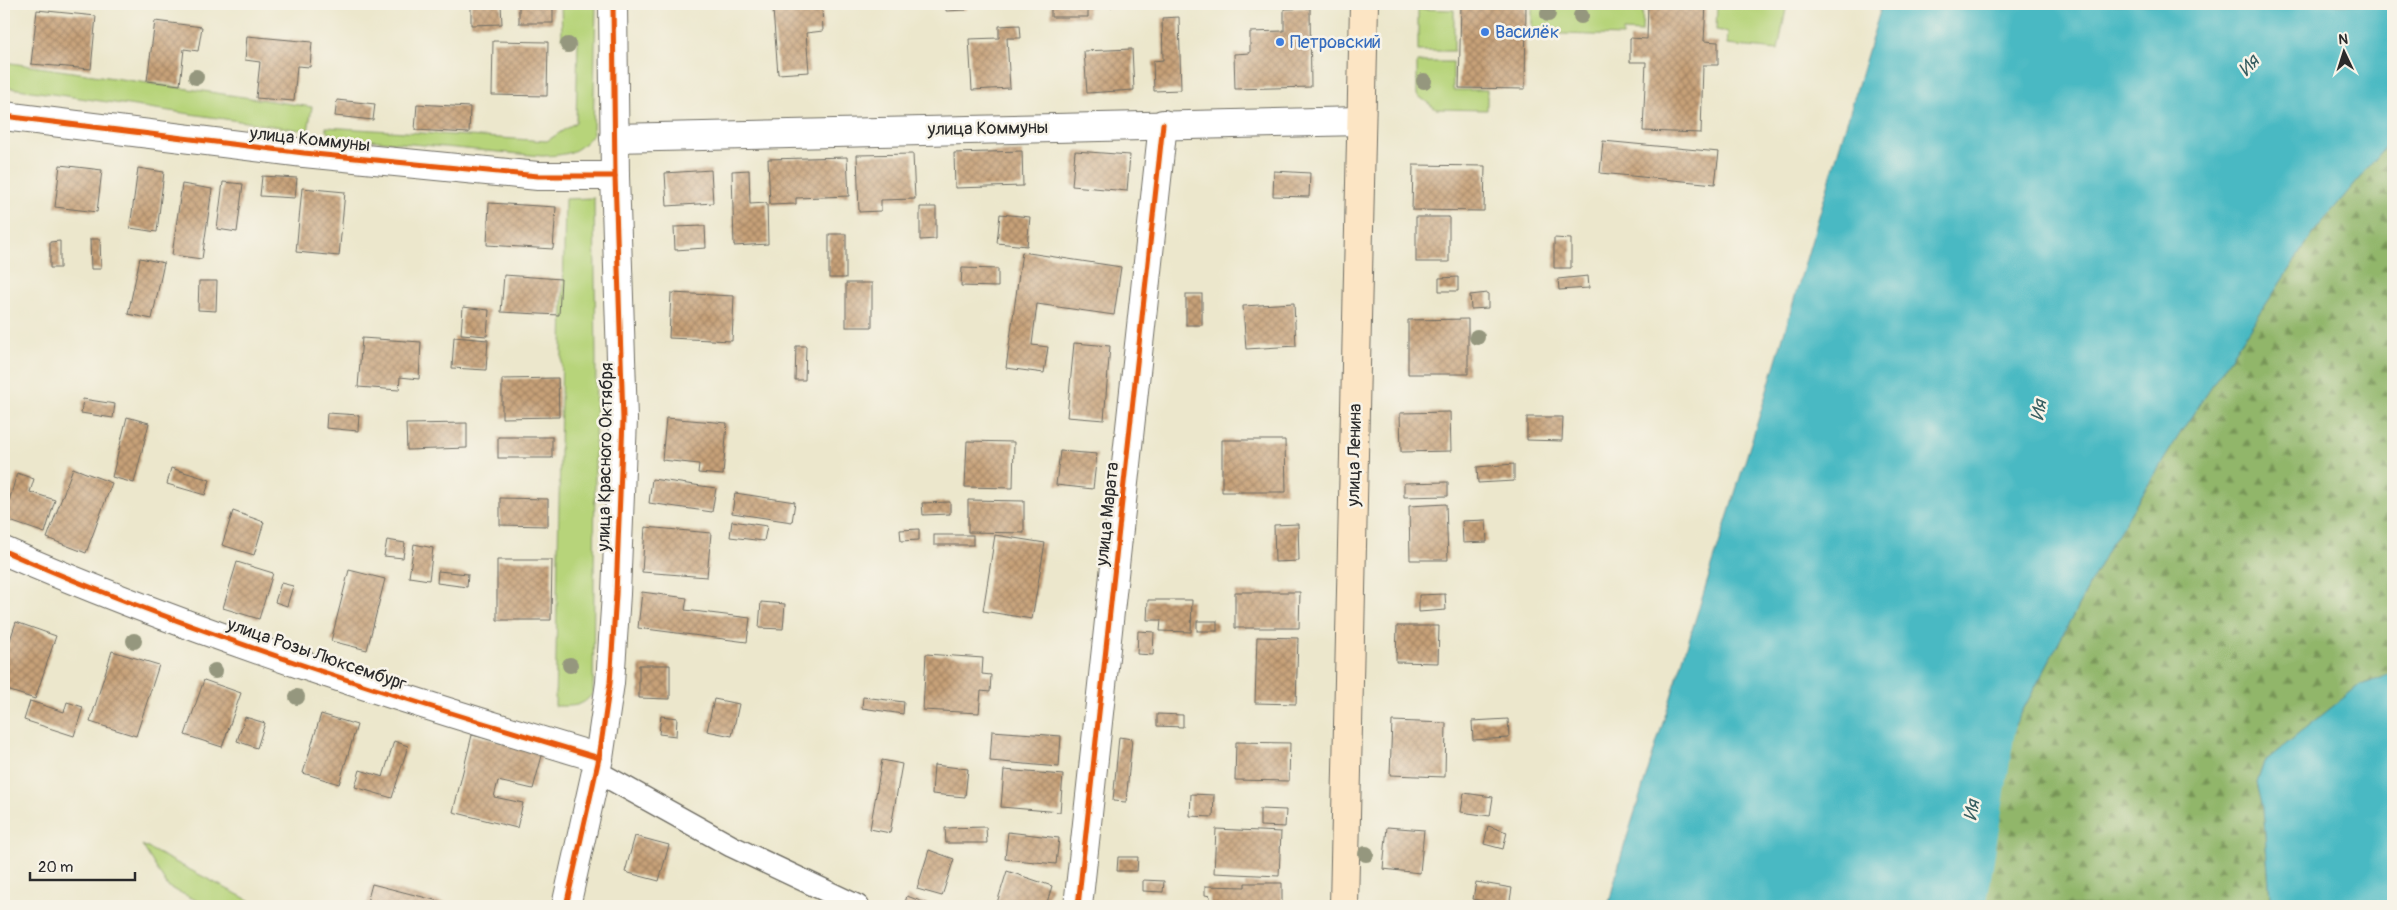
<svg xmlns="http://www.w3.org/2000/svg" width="2397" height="910" font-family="Pangolin,sans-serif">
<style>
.grass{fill:#b7d47a;stroke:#718052}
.forest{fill:url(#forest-firs);stroke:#5e704a}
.water{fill:#4ab9c3;stroke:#3a7277}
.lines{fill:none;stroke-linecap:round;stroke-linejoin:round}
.river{stroke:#4ab9c3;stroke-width:62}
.building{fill:url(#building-cross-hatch)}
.service-casing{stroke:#6f6d63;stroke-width:24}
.minor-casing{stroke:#6f6d63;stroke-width:30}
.secondary-casing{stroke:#6f6d63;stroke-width:30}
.service{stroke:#fff;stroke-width:21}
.minor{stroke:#fff;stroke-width:28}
.secondary{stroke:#fce5c4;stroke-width:28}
.cycleway-casing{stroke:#f7f3e8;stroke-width:8}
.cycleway{stroke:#e8590c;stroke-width:5}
.tree{fill:#95977e}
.shop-dot{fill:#3f7fe0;stroke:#f7f3e8;stroke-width:2}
.labels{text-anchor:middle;stroke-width:5;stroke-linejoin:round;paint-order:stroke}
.shop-label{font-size:18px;fill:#366cbe;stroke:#f7f3e8;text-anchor:start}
.street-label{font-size:18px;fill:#2b2b2b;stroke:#f7f3e8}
.water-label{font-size:19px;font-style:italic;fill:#365d60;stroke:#f7f3e8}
</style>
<defs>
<pattern id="forest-firs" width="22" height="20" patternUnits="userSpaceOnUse" patternTransform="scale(1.25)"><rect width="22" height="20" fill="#91b66a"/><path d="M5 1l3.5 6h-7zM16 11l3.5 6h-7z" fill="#779457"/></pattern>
<pattern id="building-cross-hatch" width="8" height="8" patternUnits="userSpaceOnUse" patternTransform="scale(1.25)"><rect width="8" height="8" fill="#c7a178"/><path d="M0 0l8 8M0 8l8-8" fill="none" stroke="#a28363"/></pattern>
</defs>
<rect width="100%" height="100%" fill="#f7f3e8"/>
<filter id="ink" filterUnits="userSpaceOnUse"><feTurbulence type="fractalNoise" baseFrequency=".02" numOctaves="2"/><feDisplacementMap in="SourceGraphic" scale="10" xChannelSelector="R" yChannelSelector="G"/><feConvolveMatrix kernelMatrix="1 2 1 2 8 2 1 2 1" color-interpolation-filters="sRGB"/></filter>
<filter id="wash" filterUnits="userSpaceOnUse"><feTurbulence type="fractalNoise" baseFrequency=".0096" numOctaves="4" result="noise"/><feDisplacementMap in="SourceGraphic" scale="20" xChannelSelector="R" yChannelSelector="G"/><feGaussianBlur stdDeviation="1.12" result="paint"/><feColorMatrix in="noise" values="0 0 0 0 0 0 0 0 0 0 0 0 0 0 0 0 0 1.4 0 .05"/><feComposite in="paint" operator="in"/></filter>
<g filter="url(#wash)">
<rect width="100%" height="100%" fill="#ece7cc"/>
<g class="grass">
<path d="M561 4H596L593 134C577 154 567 155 542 156L336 137 326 131V127L547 141 576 122 578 39 562 38Z"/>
<polygon points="1532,4 1643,4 1642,32 1623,31 1623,36 1532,33"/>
<polygon points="1717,4 1787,4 1778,50 1727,45 1728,32 1716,30"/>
<polygon points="1418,9 1454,10 1454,51 1418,51"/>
<polygon points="4,62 312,107 308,131 4,87"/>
<polygon points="1417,62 1453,62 1453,90 1487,90 1487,110 1436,109 1417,95"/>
<path d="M594 198 596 360 593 693C582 708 572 706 555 706L565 199Z"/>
<polygon points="142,845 260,906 209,906 168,887"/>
</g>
<polygon class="forest" points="2393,138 2393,673 2357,687 2264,762 2257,783 2263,808 2270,897 2268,906 1933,906 1981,789 2109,548 2181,432 2314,232"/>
<g class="water">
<polygon points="1882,4 2393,4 2393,138 2314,232 2181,432 2109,548 1981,789 1933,906 1608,906 1622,853 1763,404"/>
<polygon points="2393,673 2393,906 2268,906 2270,897 2263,808 2257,783 2264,762 2357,687"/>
</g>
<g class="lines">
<polyline class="river" points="1955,906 1984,729"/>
</g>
<g id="blocks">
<g class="building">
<polygon points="158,4 191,4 190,9 158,6"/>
<polygon points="471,4 501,4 502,24 471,25"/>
<rect x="519" y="4" width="34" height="19"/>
<polygon points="946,4 966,4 966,10 946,11"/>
<polygon points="1051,4 1112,4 1112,7 1088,7 1088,17 1051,17"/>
<polygon points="1461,4 1526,4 1525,89 1459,88"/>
<polygon points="1648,4 1706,4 1704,41 1718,42 1718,65 1703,65 1701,133 1643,131 1646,62 1630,62 1630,38 1647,39"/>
<polygon points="822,7 823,31 806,33 809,72 778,74 773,10"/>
<polygon points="1310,8 1311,87 1235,89 1234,54 1250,53 1250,32 1284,31 1284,9"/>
<polygon points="37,10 96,16 91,69 31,64"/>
<polygon points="1179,17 1181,90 1154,91 1153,61 1163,60 1162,18"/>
<polygon points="155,21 202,27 198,51 184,49 180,85 147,81"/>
<polygon points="1020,25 1021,38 1007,38 1010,88 972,90 969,39 999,38 999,26"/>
<polygon points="247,36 312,42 310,67 297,66 294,101 256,98 260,62 245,60"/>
<polygon points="493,41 548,42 547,96 492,95"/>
<polygon points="1132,49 1134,90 1087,93 1084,51"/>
<polygon points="337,100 375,104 373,120 335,116"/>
<polygon points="417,104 470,107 469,133 415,130"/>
<polygon points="1603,141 1719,152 1715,184 1600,173"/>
<polygon points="1022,151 1023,186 955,188 954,153"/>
<polygon points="1075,151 1130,155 1127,191 1072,186"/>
<polygon points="913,154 915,199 881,200 881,211 859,212 857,155"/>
<polygon points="847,157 849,196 796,198 796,204 770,205 768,159"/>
<polygon points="60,165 102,170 97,212 55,207"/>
<polygon points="1413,165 1485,166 1484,211 1412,210"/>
<polygon points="138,168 164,172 157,232 130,228"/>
<polygon points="711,170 713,203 667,206 665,173"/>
<polygon points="749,170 750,204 767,203 768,244 734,246 732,171"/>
<polygon points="1274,171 1310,173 1309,197 1273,196"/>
<polygon points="262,176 297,178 295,198 260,196"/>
<polygon points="223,182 243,184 237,232 217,229"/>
<polygon points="182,184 212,189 202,259 172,255"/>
<polygon points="302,188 345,192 339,256 296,252"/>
<polygon points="489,203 556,207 553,249 487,245"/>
<polygon points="920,207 936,207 936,239 920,240"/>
<polygon points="1000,214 1030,217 1027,246 997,243"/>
<rect x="1416" y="217" width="33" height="45"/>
<polygon points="705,226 706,248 675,250 674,227"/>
<rect x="829" y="234" width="17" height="44"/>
<polygon points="1554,238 1571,239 1571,268 1554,268"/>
<polygon points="90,239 100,239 101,269 91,269"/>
<polygon points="60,241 60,268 50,268 50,242"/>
<polygon points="1022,252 1121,267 1114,315 1037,304 1032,345 1048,347 1044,373 1006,368"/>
<polygon points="140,258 164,263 152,319 128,314"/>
<polygon points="962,268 998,269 998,287 961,286"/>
<polygon points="504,275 561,279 559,315 501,312"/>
<polygon points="1588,276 1589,288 1559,290 1558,279"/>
<polygon points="1458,277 1458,291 1439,291 1439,278"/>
<polygon points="199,281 217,281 216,311 198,310"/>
<rect x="846" y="283" width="26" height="44"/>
<polygon points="671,293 734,296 732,341 669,338"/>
<polygon points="1488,293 1488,308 1471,309 1470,295"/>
<rect x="1186" y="294" width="16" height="31"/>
<polygon points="1294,303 1296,346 1246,349 1243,306"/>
<polygon points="463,307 489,310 487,336 461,334"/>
<polygon points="1468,319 1468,374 1408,374 1408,320"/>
<polygon points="454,337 488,340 486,370 452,368"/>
<polygon points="362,338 421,342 419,379 400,377 399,390 358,387"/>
<polygon points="1074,343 1110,346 1104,420 1067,417"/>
<polygon points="796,346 806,346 805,380 795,380"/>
<polygon points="558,378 559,417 502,418 502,379"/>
<polygon points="83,399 115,404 113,418 81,413"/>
<polygon points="1450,412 1451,451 1401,452 1400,413"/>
<polygon points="327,413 359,415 358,431 326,428"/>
<polygon points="127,417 149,423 134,483 112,477"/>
<polygon points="1527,417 1563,417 1562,441 1527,440"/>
<polygon points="666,418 727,423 723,475 698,473 699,464 662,460"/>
<polygon points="467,423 467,448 407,450 406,424"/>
<rect x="498" y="437" width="54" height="21"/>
<polygon points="1222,440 1285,440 1286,492 1222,492"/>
<polygon points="967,441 1014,442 1013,488 965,487"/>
<polygon points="1060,451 1097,454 1093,489 1056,485"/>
<polygon points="1514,464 1514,481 1478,483 1477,467"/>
<polygon points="73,468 112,483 86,553 47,538"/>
<polygon points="171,468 210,480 205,495 167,484"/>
<polygon points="17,473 34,479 30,492 55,500 45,533 4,519"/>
<polygon points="652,479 716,488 712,512 649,503"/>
<polygon points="1448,482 1448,496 1404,497 1404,483"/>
<polygon points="735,493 795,502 792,522 732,513"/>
<polygon points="500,498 548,499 548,526 500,525"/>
<polygon points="968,500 1024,501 1024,533 968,532"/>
<polygon points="950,502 950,514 923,515 922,503"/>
<polygon points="1446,504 1448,560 1410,560 1409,506"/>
<polygon points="233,511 264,522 254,555 222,545"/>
<polygon points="1486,520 1487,542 1463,543 1462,521"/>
<polygon points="732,521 767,526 764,541 730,537"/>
<polygon points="1298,524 1299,561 1275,562 1274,525"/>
<polygon points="645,527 711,533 707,577 642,572"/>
<polygon points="919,529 919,540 901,541 900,530"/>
<rect x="934" y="535" width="39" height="10"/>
<polygon points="995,535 1045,543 1032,619 983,611"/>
<polygon points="387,540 405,543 403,558 384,556"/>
<polygon points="414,544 433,548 429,580 409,577"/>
<polygon points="497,560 552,560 551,620 497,620"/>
<polygon points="237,562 273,573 259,619 223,608"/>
<polygon points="349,570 385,579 367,650 331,641"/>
<polygon points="438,571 468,574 467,587 437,583"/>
<polygon points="281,583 293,586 287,606 275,602"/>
<polygon points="642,592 687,598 685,610 750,618 747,642 638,628"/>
<polygon points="1235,592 1300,592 1299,628 1235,628"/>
<polygon points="1445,594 1446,610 1419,612 1419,595"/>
<polygon points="1148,600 1192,600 1191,632 1160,631 1161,620 1147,620"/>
<polygon points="761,602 785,604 783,629 759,628"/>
<rect x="1197" y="621" width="20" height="10"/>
<polygon points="16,622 56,636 35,699 4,689 4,658"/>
<polygon points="1397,626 1439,626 1438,663 1396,662"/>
<polygon points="1138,631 1154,632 1153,655 1137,654"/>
<polygon points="1257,637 1298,638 1296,704 1255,703"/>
<polygon points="112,651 159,665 136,736 90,722"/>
<polygon points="926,654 983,658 982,674 991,675 990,692 981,691 979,713 923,710"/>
<polygon points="639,665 670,665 670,699 639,698"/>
<polygon points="204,680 241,693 222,747 185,735"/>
<polygon points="863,697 904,702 903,714 862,708"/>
<polygon points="714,699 739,704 732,736 707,731"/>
<polygon points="30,701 64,712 67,702 83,707 74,736 24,720"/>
<polygon points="321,714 357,725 339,784 303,773"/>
<polygon points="1157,714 1183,715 1183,727 1157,726"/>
<polygon points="661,716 677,718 676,736 659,734"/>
<polygon points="245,717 265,723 257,748 237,741"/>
<polygon points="1508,719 1509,738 1473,740 1472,721"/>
<polygon points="1392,721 1446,723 1445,777 1390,775"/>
<polygon points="992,731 1061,736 1059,767 990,761"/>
<polygon points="472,735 543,752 533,789 498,781 494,797 523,803 517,828 453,812"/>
<polygon points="1119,737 1132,739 1126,802 1113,801"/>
<polygon points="394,741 408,746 392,798 355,787 360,770 383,777"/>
<polygon points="1236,742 1290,743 1289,781 1235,780"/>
<polygon points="882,760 902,764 890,833 870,829"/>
<polygon points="934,765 968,769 965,797 932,794"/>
<polygon points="1004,770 1063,775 1060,812 1001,807"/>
<polygon points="1464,793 1493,797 1490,816 1461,812"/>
<polygon points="1191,794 1214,795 1213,817 1190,816"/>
<polygon points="1260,809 1286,810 1285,827 1260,826"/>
<polygon points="1488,826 1507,832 1503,849 1484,844"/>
<polygon points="986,827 987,843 946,843 945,828"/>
<polygon points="1387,827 1424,830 1420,873 1383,869"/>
<polygon points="1216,829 1281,832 1279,876 1214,873"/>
<polygon points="1008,832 1059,838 1056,864 1005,859"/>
<polygon points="635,836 669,845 659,881 625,872"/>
<polygon points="929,850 954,859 942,896 917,889"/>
<polygon points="1118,857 1138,857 1137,871 1117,871"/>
<polygon points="1007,871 1052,886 1046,906 996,906"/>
<polygon points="1143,880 1164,881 1163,892 1143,891"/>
<polygon points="1476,882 1512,888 1509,906 1473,899"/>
<polygon points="1245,883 1282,883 1282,906 1210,906 1210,896 1205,895 1205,886 1245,887"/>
<polygon points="372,884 458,906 366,906"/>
<polygon points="907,896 934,906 904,906"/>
</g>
</g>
</g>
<g filter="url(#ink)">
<use href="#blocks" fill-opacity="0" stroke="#6f6d63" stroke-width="1"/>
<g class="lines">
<g class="service-casing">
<polyline id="service" points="596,771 731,846 858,906"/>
</g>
<g class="minor-casing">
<g id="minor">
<polyline points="4,116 304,153 538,176 615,176"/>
<polyline points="614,138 1361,121"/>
<path d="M4 551C196 635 398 698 599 758"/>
<polyline points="566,906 599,758 610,683 616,594 623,419 615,176 613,4"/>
<polyline points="1078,906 1163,124"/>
</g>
</g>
<g class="secondary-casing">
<polyline id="secondary" points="1344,906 1364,4"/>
</g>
<use href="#service" class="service"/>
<use href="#minor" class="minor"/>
<use href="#secondary" class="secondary"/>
<g class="cycleway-casing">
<g id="cycleway">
<polyline points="4,116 304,153 538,176 615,176"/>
<path d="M4 551C196 635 398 698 599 758"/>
<polyline points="566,906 599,758 610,683 616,594 623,419 615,176 613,4"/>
<polyline points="1078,906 1163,124"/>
</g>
</g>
<use href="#cycleway" class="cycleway"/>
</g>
<g class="tree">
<circle cx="1548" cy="14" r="8"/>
<circle cx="1581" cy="16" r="8"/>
<circle cx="568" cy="45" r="8"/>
<circle cx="196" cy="77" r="8"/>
<circle cx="1424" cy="81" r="8"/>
<circle cx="1477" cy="337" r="8"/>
<circle cx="134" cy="641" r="8"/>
<circle cx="570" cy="665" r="8"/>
<circle cx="215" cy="671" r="8"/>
<circle cx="297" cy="697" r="8"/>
<circle cx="1366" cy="854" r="8"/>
</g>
</g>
<g class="shop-dot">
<circle cx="1485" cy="32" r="5"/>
<circle cx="1280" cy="42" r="5"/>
</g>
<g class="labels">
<g class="shop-label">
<text x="1495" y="38">Василёк</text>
<text x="1290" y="48">Петровский</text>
</g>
<g class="street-label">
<text transform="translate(988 128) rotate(-1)" y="6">улица Коммуны</text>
<text transform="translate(310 139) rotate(6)" y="6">улица Коммуны</text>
<text transform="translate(1354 455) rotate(-89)" y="6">улица Ленина</text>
<text transform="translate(605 457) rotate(-89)" y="6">улица Красного Октября</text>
<text transform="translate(1107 514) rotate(-84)" y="6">улица Марата</text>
<text transform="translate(317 654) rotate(19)" y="6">улица Розы Люксембург</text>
</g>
<g class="water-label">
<text transform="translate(2248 65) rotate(-48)" y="7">Ия</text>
<text transform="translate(2038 410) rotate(-81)" y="7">Ия</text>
<text transform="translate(1971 810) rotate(-81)" y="7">Ия</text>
</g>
</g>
<rect width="2397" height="910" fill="none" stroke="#f7f3e8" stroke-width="20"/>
<g transform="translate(2344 52) rotate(356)" stroke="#f7f3e8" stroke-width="4" paint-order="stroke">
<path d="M0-4L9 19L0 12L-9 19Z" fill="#2b2b2b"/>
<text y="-8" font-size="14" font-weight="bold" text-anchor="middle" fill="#2b2b2b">N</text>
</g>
<path d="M30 872v8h105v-8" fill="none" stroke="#2b2b2b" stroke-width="2.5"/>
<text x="38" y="872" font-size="15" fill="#2b2b2b" stroke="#f7f3e8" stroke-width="4" paint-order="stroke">20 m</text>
</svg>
